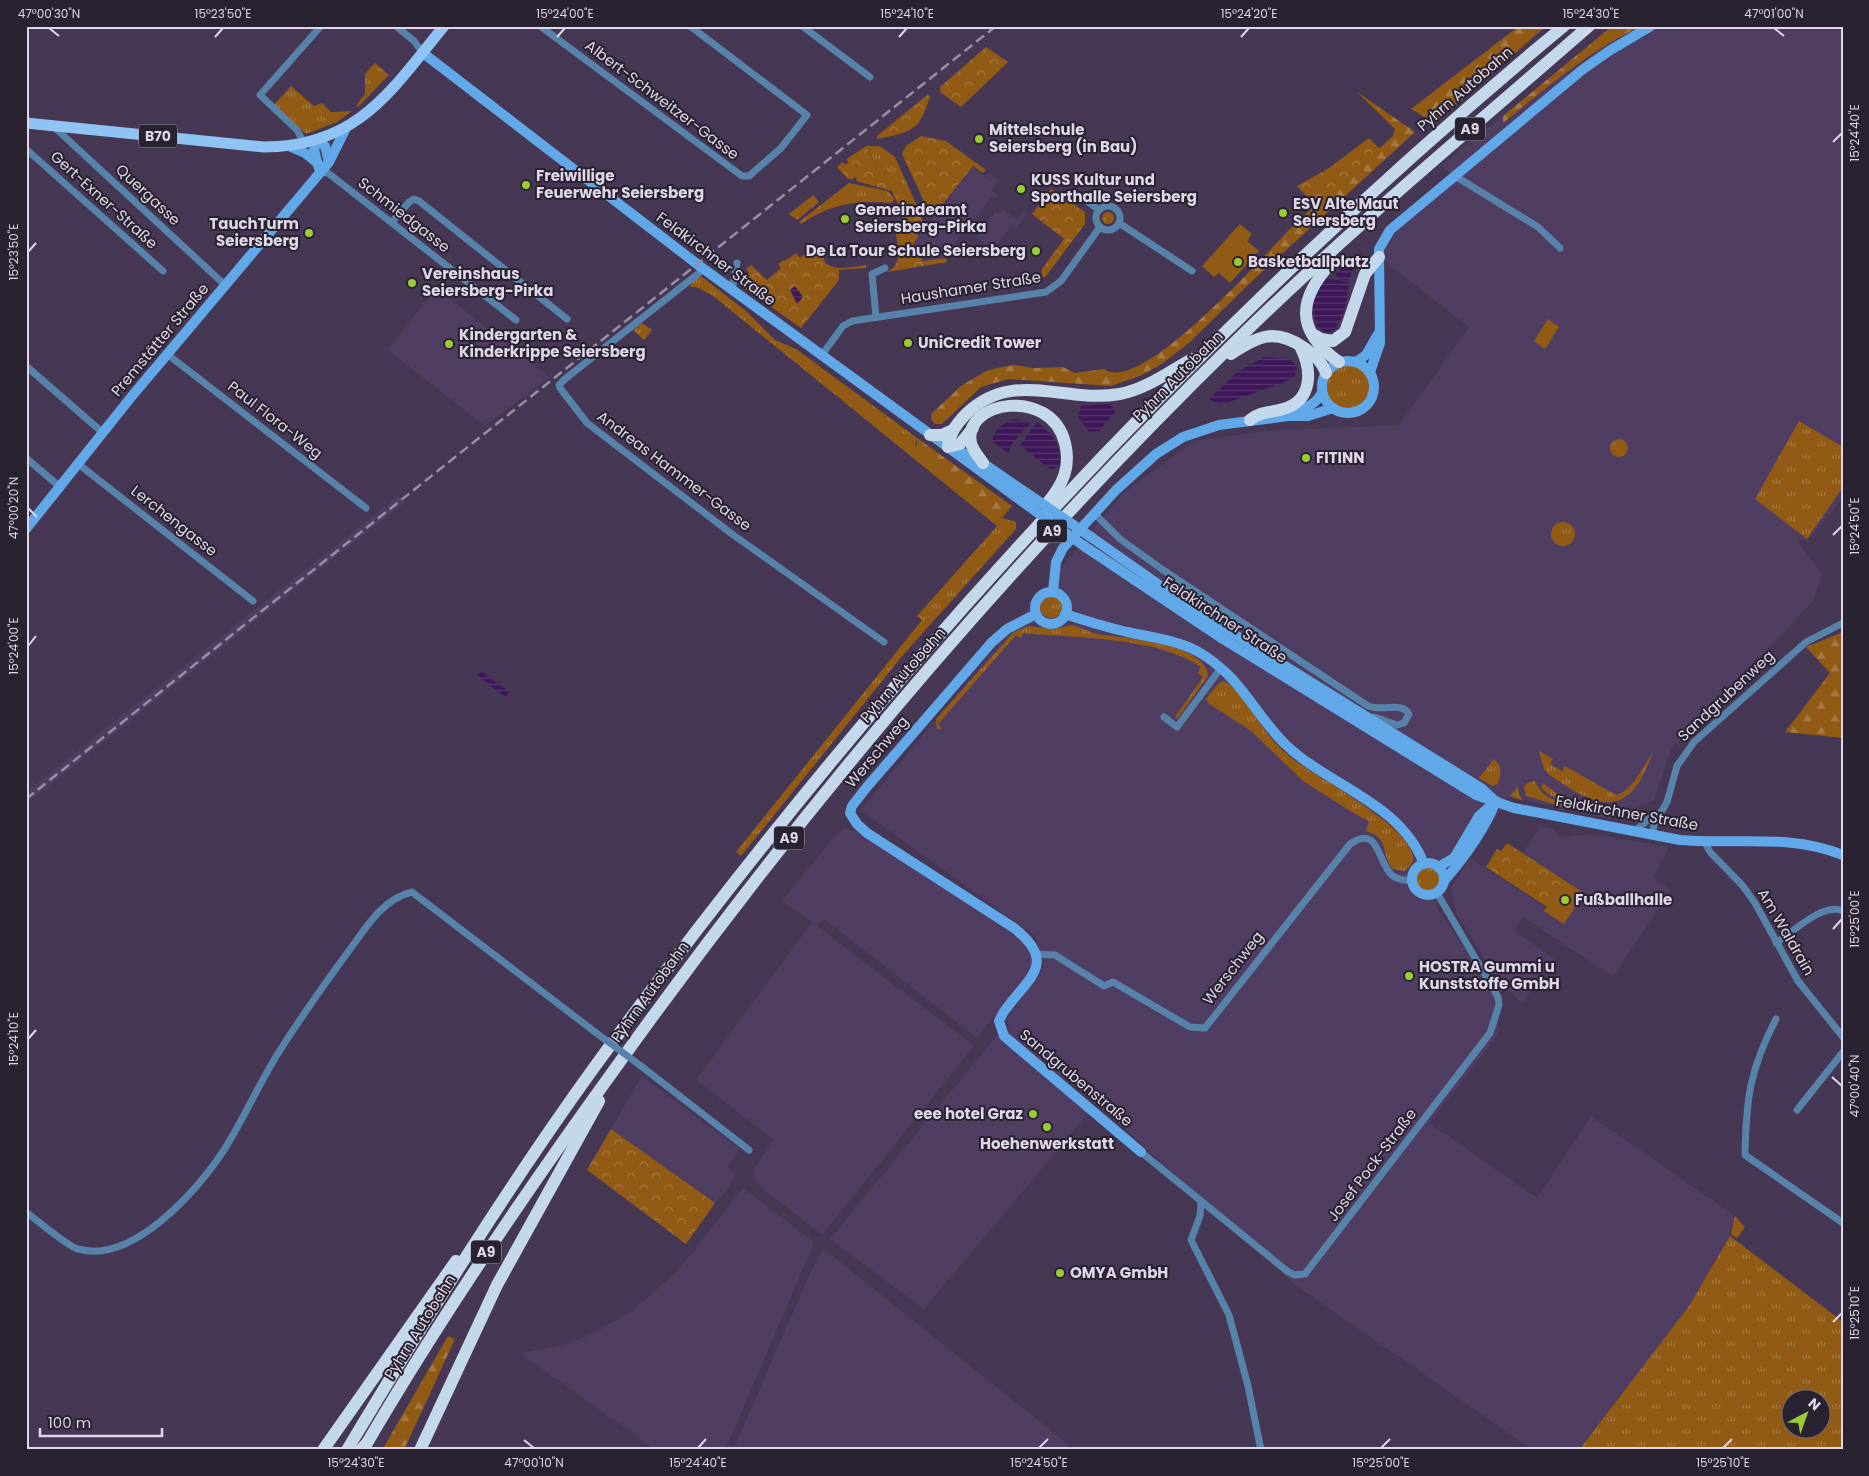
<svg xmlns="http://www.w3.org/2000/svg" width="1869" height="1476" font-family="Poppins,sans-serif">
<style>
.built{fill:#503d62}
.grass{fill:url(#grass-tufts);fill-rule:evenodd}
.forest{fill:url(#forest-firs)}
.park{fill:url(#park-crowns)}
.pitch{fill:#915b15}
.water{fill:url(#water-rules)}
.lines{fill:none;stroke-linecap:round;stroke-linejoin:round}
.street{stroke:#5783ab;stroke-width:7}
.secondary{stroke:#60a8e8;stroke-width:10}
.primary{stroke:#8ec3f3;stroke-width:11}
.highway{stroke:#c4d8ec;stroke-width:12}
.rail{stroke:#9a8ea6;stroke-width:2.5;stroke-dasharray:10 5;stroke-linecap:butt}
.street-bridge{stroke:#5783ab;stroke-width:7}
.secondary-bridge{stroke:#60a8e8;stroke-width:10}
.ticks{fill:none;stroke:#dfd6e9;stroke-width:2}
.poi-dot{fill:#99cb36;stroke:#292230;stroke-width:2}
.labels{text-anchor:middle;stroke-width:4;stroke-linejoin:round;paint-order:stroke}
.shield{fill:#292230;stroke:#a8a0b2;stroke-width:1}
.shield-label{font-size:14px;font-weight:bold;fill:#dfd6e9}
.street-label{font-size:15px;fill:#dfd6e9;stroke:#292230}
.poi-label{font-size:15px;font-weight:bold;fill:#dfd6e9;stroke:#292230;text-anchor:start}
.neatline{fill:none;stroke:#dfd6e9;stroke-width:2}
.ticks-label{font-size:12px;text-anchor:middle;fill:#dfd6e9}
</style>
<defs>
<pattern id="grass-tufts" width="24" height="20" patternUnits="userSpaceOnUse" patternTransform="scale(1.25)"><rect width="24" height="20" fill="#915b15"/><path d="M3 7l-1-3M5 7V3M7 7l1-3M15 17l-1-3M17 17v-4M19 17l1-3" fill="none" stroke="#a57942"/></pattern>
<pattern id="forest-firs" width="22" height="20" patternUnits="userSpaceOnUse" patternTransform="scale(1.25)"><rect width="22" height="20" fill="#915b15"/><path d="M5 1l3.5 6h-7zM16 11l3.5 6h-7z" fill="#a57942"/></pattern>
<pattern id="park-crowns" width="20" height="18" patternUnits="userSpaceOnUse" patternTransform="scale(1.25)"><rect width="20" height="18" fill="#915b15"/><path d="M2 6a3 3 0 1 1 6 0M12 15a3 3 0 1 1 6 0" fill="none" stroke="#a57942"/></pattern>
<pattern id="water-rules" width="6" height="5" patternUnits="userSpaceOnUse" patternTransform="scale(1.25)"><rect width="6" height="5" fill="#3d1759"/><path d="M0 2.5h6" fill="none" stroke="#593871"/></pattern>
</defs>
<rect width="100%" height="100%" fill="#463755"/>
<g class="built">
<polygon points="1843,26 1843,498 1807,541 1796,538 1822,574 1813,602 1671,749 1654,800 1610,819 1510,797 1436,905 1495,995 1499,1034 1429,1123 1537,1198 1591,1116 1735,1216 1730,1236 1689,1306 1579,1450 1533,1450 1294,1284 1120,1124 1009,1033 1007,1018 1044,966 1035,936 861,810 1122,494 1194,441 1266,431 1399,425 1469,327 1379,257 1382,243 1454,176 1441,166 1611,27"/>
<polygon points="973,167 985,178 989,173 998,180 991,190 998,195 995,199 991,197 973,222 971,221 947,253 948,258 922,261 921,254 918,258 908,251 918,237 916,223 930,221"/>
<polygon points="1003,209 1017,219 1023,212 1026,215 1017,228 1012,225 993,250 976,237 995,212 998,214"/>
<polygon points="436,288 549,377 485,426 388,350"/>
<polygon points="398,496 405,502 26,804 26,792"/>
<polygon points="1540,826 1554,829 1560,838 1574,835 1604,836 1669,847 1653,877 1671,890 1613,976 1523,917 1514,930 1554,959 1522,1003 1502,985 1456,913 1451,888 1470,858 1546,908 1544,911 1584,893 1523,853"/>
<polygon points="844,829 854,830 1011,932 1026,945 1031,953 1033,963 1029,973 977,1038 824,919 817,926 974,1046 822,1235 767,1192 754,1178 753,1170 774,1140 696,1080 812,922 782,901 833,838"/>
<polygon points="998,1034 1090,1111 924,1309 830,1239"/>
<polygon points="642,1076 740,1149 727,1167 735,1174 727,1190 715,1203 611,1129"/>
<polygon points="743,1188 814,1242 725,1450 656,1450 520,1353 565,1345 592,1334 634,1310 680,1268"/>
<polygon points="824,1249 1069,1445 1066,1450 733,1450 812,1269"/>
</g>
<g class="grass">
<polygon points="375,63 389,75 358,107 357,104 365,94 365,74"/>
<polygon points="291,86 314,106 322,103 331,112 352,111 337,122 306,134 274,105"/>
<polygon points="880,146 895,157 918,208 913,209 902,186 876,164 867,147"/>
<path d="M849 183 888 191 895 199 891 203C854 200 832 204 801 224L799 222Z"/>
<polygon points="813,195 819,202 797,220 789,214"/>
<circle cx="1108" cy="218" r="6"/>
<polygon points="701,276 747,312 775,340 796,349 917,438 915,445 1002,518 1016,522 1016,529 903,655 741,856 736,852 922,620 917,616 997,526 712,295 696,287 690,287 692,282"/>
<polygon points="642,323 652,330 644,340 633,330"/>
<circle cx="1349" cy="387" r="22"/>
<polygon points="1799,421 1843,447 1843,487 1807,539 1755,499"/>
<circle cx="1619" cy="448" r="9"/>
<circle cx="1563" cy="534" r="12"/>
<circle cx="1051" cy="607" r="11"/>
<path d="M1072 625C1081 627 1089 632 1097 634 1120 638 1208 643 1208 676L1177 719 1175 717 1203 677 1198 673 1201 667C1159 637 1075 638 1023 633L1021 638 1016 635 938 724 942 729H937L936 719 1013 633 1028 626 1053 629Z"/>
<path d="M1223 681C1238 685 1260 725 1271 738 1281 750 1293 760 1306 768 1321 779 1448 848 1404 871L1393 869C1380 855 1391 839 1366 831L1369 821 1355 814 1303 781 1251 731 1208 703 1206 699 1217 685Z"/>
<path d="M1539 751 1553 759 1550 764 1562 771 1565 766 1616 795C1632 792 1644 765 1653 752 1648 764 1643 778 1635 788 1609 820 1573 790 1548 774L1544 769Z"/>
<path d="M1494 759C1503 767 1501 773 1498 784L1492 786 1479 778Z"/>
<path d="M1535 781C1543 802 1559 797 1571 809L1526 796 1524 787 1527 783Z"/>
<polygon points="1543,783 1572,805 1550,795 1541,788"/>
<polygon points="1518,786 1519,795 1523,801 1510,796"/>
<circle cx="1428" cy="879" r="12"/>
<polygon points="1735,1216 1745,1227 1737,1238 1731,1234"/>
<path d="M1730 1236 1843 1322V1450H1579L1689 1306ZM1792 1398H1822V1428H1792Z"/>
</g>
<g class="forest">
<polygon points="1519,26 1546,26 1435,123 1411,109"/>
<path d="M1641 26C1589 51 1547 87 1503 123V116L1611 27Z"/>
<path d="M1357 92 1415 132 1249 284 1190 342 1163 363 1142 375 1111 386 1008 379 981 387 942 424H935L931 419V414L961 386 986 371 997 368 1014 365 1034 368 1063 367 1075 373 1104 369C1141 397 1269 249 1296 223 1327 193 1361 166 1393 136L1395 129Z"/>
<path d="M917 438 1012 506 1002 518C972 499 942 478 916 453Z"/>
<polygon points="1843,632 1843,738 1785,732 1830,673 1806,647"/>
<polygon points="448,1336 455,1339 404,1450 382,1450"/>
</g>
<g class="park">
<polygon points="986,47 1008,62 961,107 940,92 940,87"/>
<path d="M927 95 930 96C920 131 912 132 877 139V136Z"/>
<polygon points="921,136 946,141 986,170 983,173 973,166 934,215 929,212 902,154 906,146"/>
<polygon points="1369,138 1380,149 1316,206 1297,186 1329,168"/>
<polygon points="866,146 878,146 867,148 876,164 902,186 913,209 908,211 898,204 892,191 856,181 857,178 854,177 852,180 847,178 837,167 843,162 845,165 848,163 847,159"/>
<polygon points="1051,189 1085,212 1085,224 1046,276 1041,279 1042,269 1064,239 1032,214"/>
<path d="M919 213 923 222 916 223 918 237 908 251 917 257 921 254 922 261 946 258 947 262 887 272C905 263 897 244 895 228L898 224 901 225 902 222 900 220 903 217Z"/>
<path d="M816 245 822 250H819L820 255H823L825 263C838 272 851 267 866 265V268L839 270V280L801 328 740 285 743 281 748 284 751 280 747 276 749 272 746 269 751 265 767 280 781 268 778 264 784 260 785 261 796 253 800 258Z"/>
<polygon points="1507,843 1564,880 1547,907 1486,867 1497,849 1501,851"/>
<polygon points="611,1129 715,1203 686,1244 587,1170"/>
</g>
<g class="pitch">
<polygon points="1240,224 1252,234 1247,241 1259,251 1230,283 1219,273 1214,277 1202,266"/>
<polygon points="1548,319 1559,327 1545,349 1534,341"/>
<polygon points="1564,880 1584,893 1564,924 1544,911"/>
</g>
<g class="water">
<polygon points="1351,261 1356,262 1348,281 1341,280 1335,274"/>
<path d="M1326 277 1349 283 1345 310 1334 331 1327 333 1317 327C1311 302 1310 298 1326 277Z"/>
<polygon points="795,286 803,297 797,304 790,290"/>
<polygon points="1264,357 1290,359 1297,366 1295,376 1283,383 1220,405 1209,399 1236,373"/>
<polygon points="1110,404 1116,411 1099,431 1089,432 1078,417 1081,406"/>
<path d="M1016 419 1031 423 1013 442 1008 453 992 441C995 427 1004 423 1016 419Z"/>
<path d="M1037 422C1054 435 1060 444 1061 466L1050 469 1020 445Z"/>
<polygon points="481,671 509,692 505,697 478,676"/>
</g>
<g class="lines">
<g class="street">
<polyline points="396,26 414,41 423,53"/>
<polyline points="540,26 742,176 749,176 781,148 807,115 690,26"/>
<polyline points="802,26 870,77"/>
<polyline points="53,126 225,285"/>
<polyline points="304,143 297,130 260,95 321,26"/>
<polyline points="26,149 163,271"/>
<polyline points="320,172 328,173 337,180 516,320"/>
<polyline points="1455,176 1538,227 1560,248"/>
<polyline points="1087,201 1099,210"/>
<circle cx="1108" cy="218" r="12"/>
<polyline points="392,222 409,202 414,199 419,201 567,319"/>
<polyline points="1119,223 1192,271"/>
<polyline points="704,269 565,379 559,385 560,388 587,423 732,534 884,642"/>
<polyline points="732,290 737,263"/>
<polyline points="876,317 872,274 885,268"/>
<polyline points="167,354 366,508"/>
<polyline points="821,356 843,326 852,321 1046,292 1061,281 1100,227"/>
<polyline points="26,366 102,432"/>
<polyline points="26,458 59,486"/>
<polyline points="77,463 253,601"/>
<path d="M1094 513 1120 539 1163 570 1368 706C1384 712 1401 701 1409 714L1404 723 1397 725 1374 717"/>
<polyline points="1164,717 1177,727 1221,668"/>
<polyline points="1635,831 1651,817 1660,814"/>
<polyline points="1653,834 1654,824 1667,802 1677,766 1694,742 1806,642 1843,623"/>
<polyline points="1705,842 1710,852 1743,886 1755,903 1798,981 1843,1037"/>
<path d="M1776 943C1793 932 1823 902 1843 911"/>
<path d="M1036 954 1055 955 1104 986 1113 982 1190 1027 1205 1028 1350 844C1380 823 1377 864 1393 876 1398 880 1405 880 1412 881"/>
<path d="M1776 1019C1750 1069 1746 1099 1745 1155L1843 1223"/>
<polyline points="641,1066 749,1150"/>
<polyline points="1797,1110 1843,1052"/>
<polyline points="1141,1152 1287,1271 1294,1275 1305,1274 1490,1033 1499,1005 1498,997 1437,893"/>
<polyline points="1201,1203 1200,1216 1191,1240 1229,1315 1248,1386 1261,1450"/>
<path d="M26 1212C38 1221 67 1246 78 1249 132 1265 198 1190 224 1150 243 1120 258 1086 277 1055 299 1020 323 986 348 952 365 929 382 899 412 892L595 1032"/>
</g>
<g class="secondary">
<polyline points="423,53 697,264 1016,497"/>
<polyline points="291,147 305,153 316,162"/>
<polyline points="320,172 314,150 317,140 325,146 329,162"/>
<circle cx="1348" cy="387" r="26"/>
<polyline points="1356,362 1366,355 1378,334"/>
<polyline points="1370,372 1380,343 1379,249 1390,230 1582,70 1609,51 1651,26"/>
<path d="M1290 415C1302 409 1317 405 1322 392"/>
<polyline points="957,450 983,463 1022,490"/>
<polyline points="26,529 132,396 329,162 346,128"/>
<polyline points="1091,537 1192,608 1481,788 1493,799"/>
<path d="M1084 546 1223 639 1476 795 1514 808 1680 840C1736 845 1788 833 1843 855"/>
<circle cx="1051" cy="608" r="16"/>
<polyline points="1053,592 1056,562 1063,548 1116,490 1156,454 1183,437 1219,425 1288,416 1308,416 1333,408"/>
<path d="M1036 614 1007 629 992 642 866 788 852 806 850 813 857 824 867 833 1014 928C1060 964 1026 979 1003 1013L999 1021 1004 1036 1141 1152"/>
<path d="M1065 614C1086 621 1106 627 1127 632 1151 637 1175 640 1197 651 1242 677 1252 711 1285 744 1330 787 1400 802 1424 864"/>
<circle cx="1428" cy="879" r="16"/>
<polyline points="1438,867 1454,858 1479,816 1495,802"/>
<path d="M1444 881C1465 857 1484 831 1496 801"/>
</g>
<path class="primary" d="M26 123 264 147C357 147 391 91 444 26"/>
<g class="highway">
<path d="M1333 261C1298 298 1294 330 1339 362"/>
<polyline points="1314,335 1321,339 1333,341 1345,332 1365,274 1379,257"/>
<path d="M1231 354C1258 336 1274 328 1303 347 1313 354 1322 361 1326 373"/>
<path d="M1250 420C1261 411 1270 413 1283 409 1313 401 1312 370 1301 348"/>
<path d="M973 428 960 444 948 447C949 434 956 424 966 414 1013 368 1064 404 1120 394 1146 389 1169 372 1192 359"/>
<polyline points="930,435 942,435 953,430"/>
<path d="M983 463C979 457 973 451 971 443 962 401 1051 386 1065 443 1071 467 1063 484 1048 502"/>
<polyline points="323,1450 456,1261"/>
<path d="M347 1450C425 1320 505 1191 593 1069 873 684 1197 330 1564 26"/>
<path d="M363 1450C439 1319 525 1193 614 1070 800 810 1007 565 1235 342 1348 231 1470 130 1589 26"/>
<polyline points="420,1450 497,1285 599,1101"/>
</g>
<polyline class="rail" points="26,799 996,26"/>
<polyline class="street-bridge" points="595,1032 641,1066"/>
<g class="secondary-bridge">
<polyline points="1022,490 1091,537"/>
<polyline points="1016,497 1084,546"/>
</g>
</g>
<path class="ticks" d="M49 28 59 36M1774 28 1784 36M215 37 223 28M557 37 565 28M899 37 907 28M1241 37 1249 28M1583 37 1591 28M1833 142 1842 133M28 252 36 243M28 508 37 517M1833 535 1842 526M28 646 36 636M1833 929 1842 919M28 1039 36 1030M1832 1077 1842 1086M1833 1322 1842 1313M524 1440 534 1448M356 1448 364 1439M698 1448 706 1439M1039 1448 1048 1439M1381 1448 1390 1439M1723 1448 1732 1439"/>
<g class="poi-dot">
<circle cx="979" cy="139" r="5"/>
<circle cx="526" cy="185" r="5"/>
<circle cx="1021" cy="189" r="5"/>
<circle cx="1283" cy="213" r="5"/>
<circle cx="845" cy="219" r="5"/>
<circle cx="309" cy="233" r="5"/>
<circle cx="1036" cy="251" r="5"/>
<circle cx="1238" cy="262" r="5"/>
<circle cx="412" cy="283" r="5"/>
<circle cx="908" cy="343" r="5"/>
<circle cx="449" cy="344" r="5"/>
<circle cx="1306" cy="458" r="5"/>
<circle cx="1565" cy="900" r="5"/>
<circle cx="1409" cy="976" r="5"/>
<circle cx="1033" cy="1114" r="5"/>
<circle cx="1047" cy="1127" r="5"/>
<circle cx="1060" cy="1273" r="5"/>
</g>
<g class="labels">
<g class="shield">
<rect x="1455" y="117.5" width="30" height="23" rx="4"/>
<rect x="139" y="124.5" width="38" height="23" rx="4"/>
<rect x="1037" y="519.5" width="30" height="23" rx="4"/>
<rect x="774" y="826.5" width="30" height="23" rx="4"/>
<rect x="471" y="1240.5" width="30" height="23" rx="4"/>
</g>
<g class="shield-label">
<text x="1470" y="134">A9</text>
<text x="158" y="141">B70</text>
<text x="1052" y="536">A9</text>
<text x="789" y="843">A9</text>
<text x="486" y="1257">A9</text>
</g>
<g class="street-label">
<text transform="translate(1465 89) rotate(-41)" y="5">Pyhrn Autobahn</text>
<text transform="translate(662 100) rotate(37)" y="5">Albert-Schweitzer-Gasse</text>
<text transform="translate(148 195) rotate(43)" y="5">Quergasse</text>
<text transform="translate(104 200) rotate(42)" y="5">Gert-Exner-Straße</text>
<text transform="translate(404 215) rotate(38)" y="5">Schmiedgasse</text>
<text transform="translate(716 259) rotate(37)" y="5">Feldkirchner Straße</text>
<text transform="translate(971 288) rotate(-9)" y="5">Haushamer Straße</text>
<text transform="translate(160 340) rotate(-50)" y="5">Premstätter Straße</text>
<text transform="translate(1178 376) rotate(-45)" y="5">Pyhrn Autobahn</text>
<text transform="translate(275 420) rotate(38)" y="5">Paul Flora-Weg</text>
<text transform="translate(674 471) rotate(37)" y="5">Andreas Hammer-Gasse</text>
<text transform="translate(174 521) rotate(38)" y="5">Lerchengasse</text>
<text transform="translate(1225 620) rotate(33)" y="5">Feldkirchner Straße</text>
<text transform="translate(903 675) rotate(-49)" y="5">Pyhrn Autobahn</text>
<text transform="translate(1726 696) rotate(-43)" y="5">Sandgrubenweg</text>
<text transform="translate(877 752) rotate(-50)" y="5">Werschweg</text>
<text transform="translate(1627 813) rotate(10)" y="5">Feldkirchner Straße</text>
<text transform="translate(1786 932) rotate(60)" y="5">Am Waldrain</text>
<text transform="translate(1233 968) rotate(-52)" y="5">Werschweg</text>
<text transform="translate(650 992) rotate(-54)" y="5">Pyhrn Autobahn</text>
<text transform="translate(1076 1078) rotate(40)" y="5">Sandgrubenstraße</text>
<text transform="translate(1372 1165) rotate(-53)" y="5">Josef Pock-Straße</text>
<text transform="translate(420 1327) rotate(-58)" y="5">Pyhrn Autobahn</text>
</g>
<g class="poi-label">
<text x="989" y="135">Mittelschule<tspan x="989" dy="17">Seiersberg (in Bau)</tspan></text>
<text x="536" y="181">Freiwillige<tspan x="536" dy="17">Feuerwehr Seiersberg</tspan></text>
<text x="1031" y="185">KUSS Kultur und<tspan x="1031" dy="17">Sporthalle Seiersberg</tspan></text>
<text x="1293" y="209">ESV Alte Maut<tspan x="1293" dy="17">Seiersberg</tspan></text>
<text x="855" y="215">Gemeindeamt<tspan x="855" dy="17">Seiersberg-Pirka</tspan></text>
<text x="299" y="229" text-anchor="end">TauchTurm<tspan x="299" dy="17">Seiersberg</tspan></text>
<text x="1026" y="256" text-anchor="end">De La Tour Schule Seiersberg</text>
<text x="1248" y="267">Basketballplatz</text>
<text x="422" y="279">Vereinshaus<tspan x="422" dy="17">Seiersberg-Pirka</tspan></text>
<text x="459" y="340">Kindergarten &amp;<tspan x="459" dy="17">Kinderkrippe Seiersberg</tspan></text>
<text x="918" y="348">UniCredit Tower</text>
<text x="1316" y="463">FITINN</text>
<text x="1575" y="905">Fußballhalle</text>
<text x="1419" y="972">HOSTRA Gummi u<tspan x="1419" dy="17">Kunststoffe GmbH</tspan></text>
<text x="1023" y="1119" text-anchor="end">eee hotel Graz</text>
<text x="1047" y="1149" text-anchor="middle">Hoehenwerkstatt</text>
<text x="1070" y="1278">OMYA GmbH</text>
</g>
</g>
<rect width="1869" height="1476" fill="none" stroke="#292230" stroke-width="55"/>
<g transform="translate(1806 1414) rotate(41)"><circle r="24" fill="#292230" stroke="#726a7a"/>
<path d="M0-4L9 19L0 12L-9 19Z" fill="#99cb36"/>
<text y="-8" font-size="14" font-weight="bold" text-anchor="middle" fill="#dfd6e9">N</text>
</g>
<path d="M40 1428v8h122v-8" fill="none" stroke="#dfd6e9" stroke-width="2.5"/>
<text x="48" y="1428" font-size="15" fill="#dfd6e9" stroke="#292230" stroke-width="4" paint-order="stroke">100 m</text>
<rect x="28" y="28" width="1814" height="1420" class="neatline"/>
<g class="ticks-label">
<text x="49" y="18">47°00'30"N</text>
<text x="223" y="18">15°23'50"E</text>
<text x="565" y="18">15°24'00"E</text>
<text x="907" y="18">15°24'10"E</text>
<text x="1249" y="18">15°24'20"E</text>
<text x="1591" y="18">15°24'30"E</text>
<text x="1774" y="18">47°01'00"N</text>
<text transform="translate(1855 133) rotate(-90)" y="4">15°24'40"E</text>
<text transform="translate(14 252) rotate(-90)" y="4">15°23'50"E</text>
<text transform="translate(14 508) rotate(-90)" y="4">47°00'20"N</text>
<text transform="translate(1855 526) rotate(-90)" y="4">15°24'50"E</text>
<text transform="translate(14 646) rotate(-90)" y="4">15°24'00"E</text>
<text transform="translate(1855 919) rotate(-90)" y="4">15°25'00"E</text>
<text transform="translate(14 1039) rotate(-90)" y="4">15°24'10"E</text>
<text transform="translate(1855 1086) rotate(-90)" y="4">47°00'40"N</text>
<text transform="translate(1855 1313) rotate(-90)" y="4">15°25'10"E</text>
<text x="356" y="1467">15°24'30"E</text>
<text x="534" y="1467">47°00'10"N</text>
<text x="698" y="1467">15°24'40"E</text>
<text x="1039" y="1467">15°24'50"E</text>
<text x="1381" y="1467">15°25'00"E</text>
<text x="1723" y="1467">15°25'10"E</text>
</g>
</svg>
